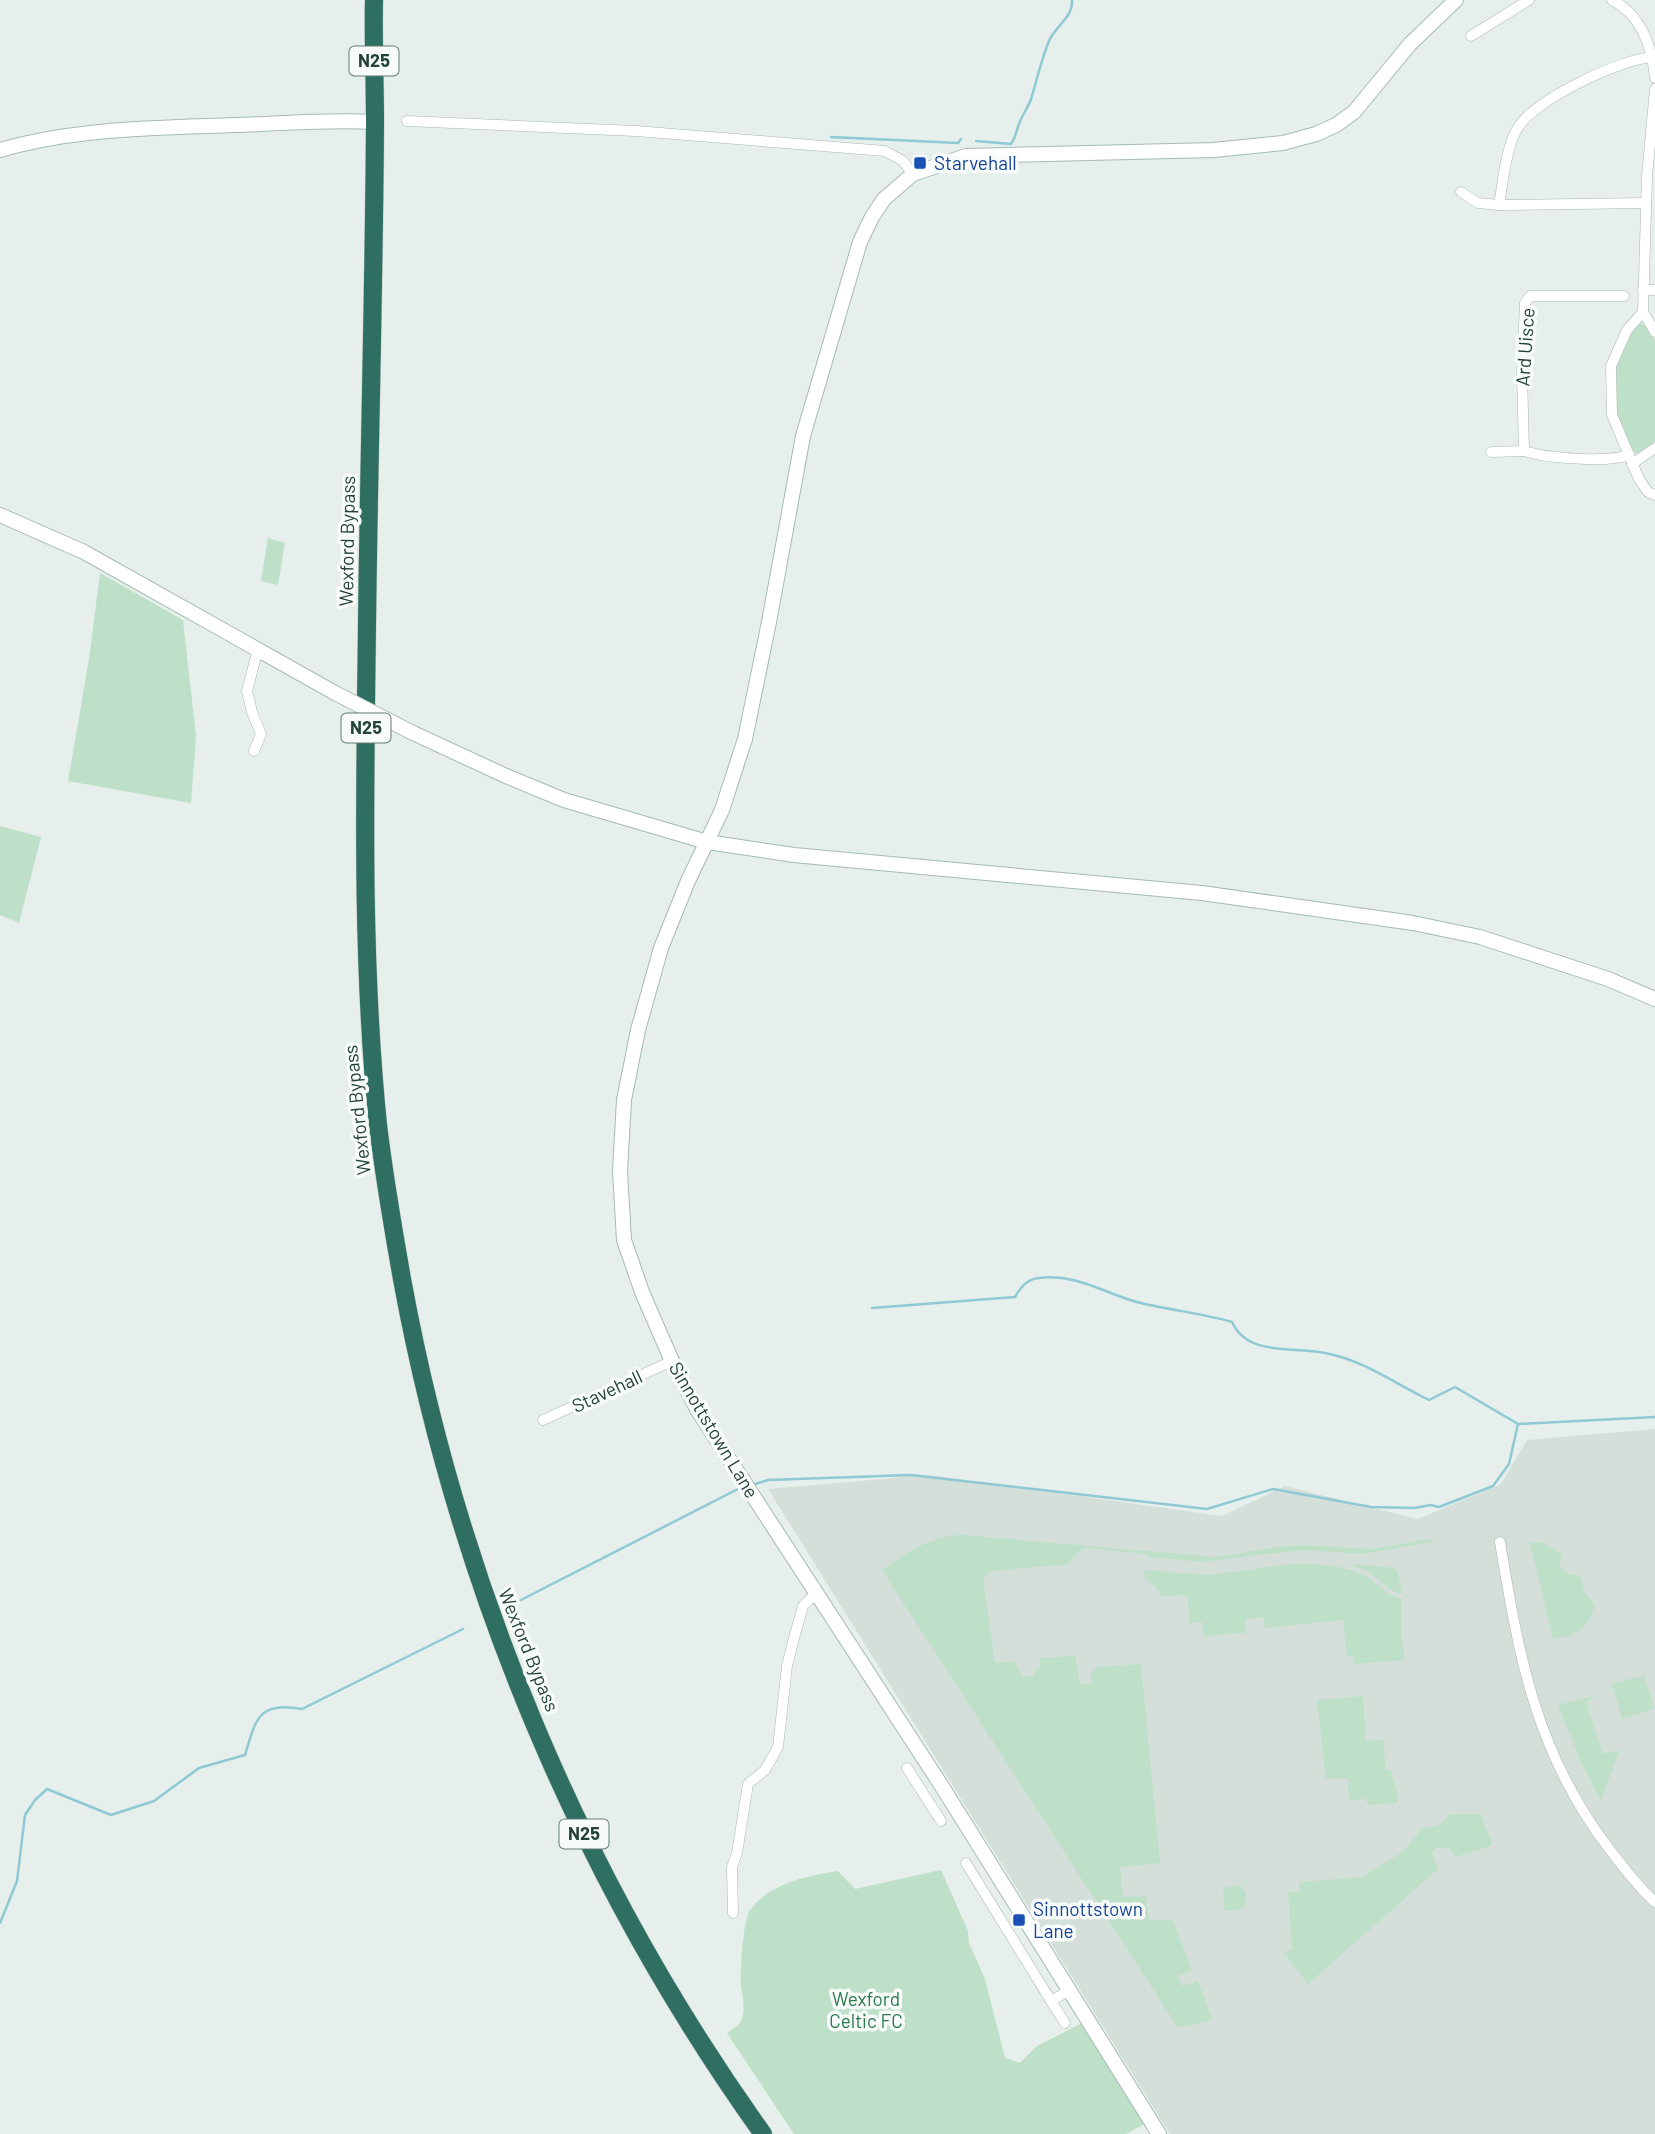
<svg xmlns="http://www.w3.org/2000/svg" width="1655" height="2134" font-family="Barlow,sans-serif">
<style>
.built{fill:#d4dfda}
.green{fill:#bfe0c8}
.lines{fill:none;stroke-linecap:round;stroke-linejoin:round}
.stream{stroke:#8ec9d4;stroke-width:2.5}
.street-casing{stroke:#a8b8b2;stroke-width:11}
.secondary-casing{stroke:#a4bbb3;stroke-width:16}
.highway-casing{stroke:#c2cac8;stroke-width:19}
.street{stroke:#fff;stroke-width:10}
.secondary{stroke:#fff;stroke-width:14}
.highway{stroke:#2f6f62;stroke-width:18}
.secondary-bridge-casing{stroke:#a4bbb3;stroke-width:16;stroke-linecap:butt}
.secondary-bridge{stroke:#fff;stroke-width:14}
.transit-dot{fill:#1a4fb4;stroke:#f7fbf9;stroke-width:2.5}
.labels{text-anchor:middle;stroke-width:7;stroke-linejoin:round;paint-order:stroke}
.shield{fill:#f7fbf9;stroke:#637a73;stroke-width:2}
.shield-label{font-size:18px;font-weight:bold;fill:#24423a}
.transit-label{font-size:19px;fill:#164399;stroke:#f7fbf9;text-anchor:start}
.street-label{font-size:19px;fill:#24423a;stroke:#f7fbf9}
.park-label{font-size:19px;fill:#2d7a4b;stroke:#f7fbf9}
</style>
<rect width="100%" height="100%" fill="#e6efeb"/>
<polygon class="built" points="1655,1429 1655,2134 1170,2134 768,1489 928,1475 1222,1516 1285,1486 1418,1519 1501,1484 1527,1440"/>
<g class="green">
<path d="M1641 323 1646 326 1655 340V441L1644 453 1637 454C1607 427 1604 346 1641 323Z"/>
<polygon points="268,538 285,543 278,585 261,581"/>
<polygon points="100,573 183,620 196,736 191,803 68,781 89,659"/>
<polygon points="0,826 41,837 19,923 0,915"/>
<path d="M962 1535 1215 1557 1278 1547 1301 1545 1371 1549 1431 1539V1542L1363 1554 1301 1550 1203 1562 1148 1557 1147 1554 1084 1548 1073 1557 1069 1564 992 1571 983 1579 995 1663 1014 1661 1023 1677 1032 1676 1040 1667V1658L1075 1656 1080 1684 1091 1683V1673L1097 1667 1141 1664 1160 1863 1120 1867 1123 1897 1146 1896 1149 1920H1173L1192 1971 1178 1976 1182 1986 1198 1981 1212 2020 1178 2028 882 1570C908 1552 930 1536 962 1535Z"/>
<path d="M1543 1542 1562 1554 1559 1564 1567 1573 1581 1577 1584 1592 1595 1605C1587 1630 1577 1635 1553 1639L1530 1543Z"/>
<path d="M1290 1564C1316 1563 1345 1564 1368 1578 1381 1586 1385 1594 1401 1599V1636L1405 1660 1354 1664 1353 1656H1347L1343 1620 1265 1628 1263 1617 1246 1619 1245 1633 1203 1636 1202 1622 1190 1623 1187 1595 1161 1596 1155 1586 1145 1580 1144 1570 1209 1575Z"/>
<polygon points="1349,1564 1389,1567 1397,1570 1403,1594 1391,1590 1369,1572"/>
<polygon points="1644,1675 1654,1709 1622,1719 1612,1684"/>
<path d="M1363 1696 1366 1741 1383 1740 1386 1770H1391C1392 1782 1399 1791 1398 1803L1369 1805 1365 1799 1349 1800 1347 1778 1326 1779 1317 1700Z"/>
<polygon points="1593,1696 1594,1698 1586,1701 1603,1754 1619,1750 1601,1801 1580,1760 1558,1705"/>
<path d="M1450 1814H1481L1492 1844 1491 1846 1455 1857 1449 1848H1437L1432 1852 1438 1869 1308 1984 1284 1953 1292 1949 1288 1892H1300L1299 1882 1362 1877 1404 1851 1423 1827C1437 1828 1442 1825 1450 1814Z"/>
<path d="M941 1870 968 1931 969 1943 985 1979 1005 2058 1020 2063 1037 2046 1082 2023 1146 2123 1126 2134H794L727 2033C731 2030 737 2027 740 2023 747 2013 742 1996 741 1985 740 1972 743 1920 750 1910 770 1883 807 1876 838 1871L855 1889Z"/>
<polygon points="1239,1885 1246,1892 1245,1906 1238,1910 1225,1911 1223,1893 1225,1888"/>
</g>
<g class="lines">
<g class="stream">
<polyline points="831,137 958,143 961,139"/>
<path d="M976 141 1011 144C1016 137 1016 131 1019 124 1022 115 1028 108 1031 99 1037 80 1041 60 1049 41 1056 25 1073 18 1072 0"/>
<path d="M872 1308 1015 1297C1021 1287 1027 1279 1039 1278 1075 1273 1104 1293 1137 1302 1168 1310 1201 1313 1232 1322 1248 1357 1293 1346 1325 1353 1363 1360 1394 1383 1429 1400L1455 1387 1518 1424"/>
<polyline points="755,1484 768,1480 911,1475 1207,1509 1273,1489 1371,1507 1414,1508 1431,1505 1439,1507 1493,1486 1509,1464 1518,1424 1655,1417"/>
<polyline points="515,1603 738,1489"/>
<path d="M0 1923 17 1881 25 1815 35 1800 47 1789 111 1815 154 1801 199 1768 245 1755C256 1719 258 1701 302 1709L463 1629"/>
</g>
<g class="street-casing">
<g id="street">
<path d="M1612 0C1642 15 1652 48 1655 78"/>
<polyline points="1471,36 1529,0"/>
<polyline points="1655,89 1647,177 1643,312 1655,332"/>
<polyline points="407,121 636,131 885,151 903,161 913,174"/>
<polyline points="1461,192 1478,203 1499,205 1645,203"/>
<path d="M1499 205C1503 183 1506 144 1519 126 1537 99 1620 59 1653 57"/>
<polyline points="1643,290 1655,290"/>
<polyline points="1643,312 1627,330 1611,366 1612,415 1639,479 1648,492 1655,495"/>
<path d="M1524 451C1546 458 1607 463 1629 455"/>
<polyline points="1491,452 1524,451 1522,374 1525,303 1530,296 1624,296"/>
<polyline points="1632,464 1655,448"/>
<polyline points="254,751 261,734 252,712 247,691 258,649"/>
<polyline points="543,1420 672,1361"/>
<path d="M1500 1542C1519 1657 1536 1754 1610 1850 1624 1868 1638 1887 1655 1902"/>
<polyline points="907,1768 941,1821"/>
<polyline points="966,1863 1051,2001 1068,1991"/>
<polyline points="733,1913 732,1867 737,1853 748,1784 765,1770 778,1747 787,1666 794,1638 803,1606 815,1594"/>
<polyline points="1051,2001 1065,2023"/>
</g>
</g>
<g class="secondary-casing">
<g id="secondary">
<path d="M0 150C76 128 156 128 235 125 281 124 328 119 375 122"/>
<polyline points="0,515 84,552 335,693"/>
<polyline points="411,732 506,776 564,800 707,842 794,855 1202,893 1413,923 1480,937 1608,979 1655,999"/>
<polyline points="1159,2134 941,1785 698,1411 672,1361 642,1292 624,1240 620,1171 624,1100 638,1030 661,948 688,881 722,810 745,739 769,622 803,436 860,242 872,217 884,199 913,174 966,156 1214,150 1283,143 1316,134 1336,125 1354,112 1410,44 1456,0"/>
</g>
</g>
<g class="highway-casing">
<path id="highway" d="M374 0C373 41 375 82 375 123 374 290 369 457 367 624 365 791 361 958 378 1125 384 1176 393 1228 402 1279 458 1585 581 1880 763 2134"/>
</g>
<use href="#street" class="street"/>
<use href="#secondary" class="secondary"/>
<use href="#highway" class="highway"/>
<g class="secondary-bridge-casing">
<polyline id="secondary-bridge" points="335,693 411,732"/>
</g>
<use href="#secondary-bridge" class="secondary-bridge"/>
</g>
<g class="transit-dot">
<rect x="913" y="156" width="14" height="14" rx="3.5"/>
<rect x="1012" y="1913" width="14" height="14" rx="3.5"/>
</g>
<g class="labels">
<g class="shield">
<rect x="349.5" y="46.5" width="49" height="29" rx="5"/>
<rect x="341.5" y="713.5" width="49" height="29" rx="5"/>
<rect x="559.5" y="1819.5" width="49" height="29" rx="5"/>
</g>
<g class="shield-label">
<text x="374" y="67">N25</text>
<text x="366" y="734">N25</text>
<text x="584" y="1840">N25</text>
</g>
<g class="transit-label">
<text x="934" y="170">Starvehall</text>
<text x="1033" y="1916">Sinnottstown<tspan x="1033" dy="22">Lane</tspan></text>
</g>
<g class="street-label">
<text transform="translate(1525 347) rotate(-86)" y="7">Ard Uisce</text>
<text transform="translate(347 541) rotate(-89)" y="7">Wexford Bypass</text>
<text transform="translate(357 1110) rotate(-96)" y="7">Wexford Bypass</text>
<text transform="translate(607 1391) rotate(-25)" y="7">Stavehall</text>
<text transform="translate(714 1430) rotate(59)" y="7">Sinnottstown Lane</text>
<text transform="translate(529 1650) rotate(68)" y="7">Wexford Bypass</text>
</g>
<g class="park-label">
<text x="866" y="2006">Wexford<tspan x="866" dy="22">Celtic FC</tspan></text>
</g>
</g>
</svg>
